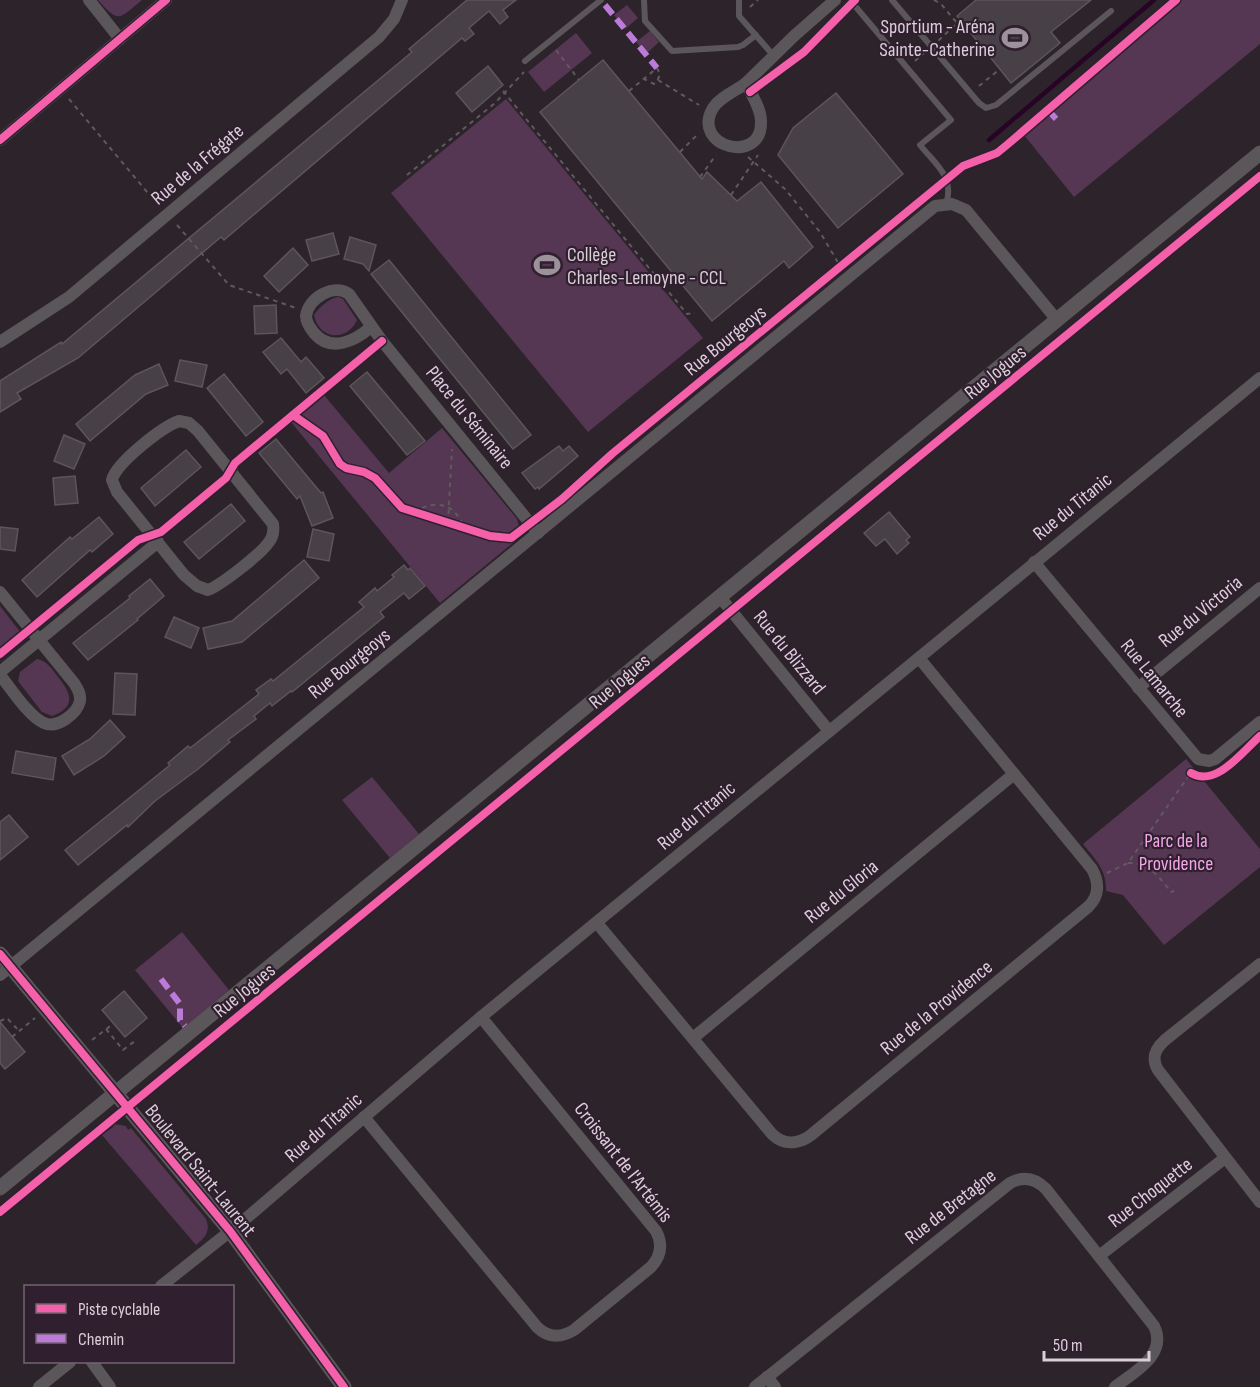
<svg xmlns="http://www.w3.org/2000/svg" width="1260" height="1387" font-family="'Sofia Sans Condensed',sans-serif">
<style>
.green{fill:#563753}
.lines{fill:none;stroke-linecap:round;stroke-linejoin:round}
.stream{stroke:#270325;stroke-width:4.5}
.building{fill:#484047;stroke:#5d555c;stroke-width:1.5}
.path{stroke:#5f5a5e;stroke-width:2;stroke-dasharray:4.5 4.5;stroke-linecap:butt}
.service{stroke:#5a565a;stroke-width:6}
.minor{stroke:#5a565a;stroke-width:12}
.tertiary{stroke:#5a565a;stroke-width:15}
.quiet{stroke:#bd7bd9;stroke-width:6;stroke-dasharray:12 6;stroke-linecap:butt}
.cycleway-casing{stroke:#301f2e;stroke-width:11}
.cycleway{stroke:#f560ab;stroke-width:8}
.labels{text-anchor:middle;stroke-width:4.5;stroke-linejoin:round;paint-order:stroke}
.poi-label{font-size:20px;fill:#daced8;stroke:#301f2e;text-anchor:end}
.street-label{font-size:20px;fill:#daced8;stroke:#301f2e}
.park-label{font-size:20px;fill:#f2a6e8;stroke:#301f2e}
</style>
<rect width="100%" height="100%" fill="#2c232b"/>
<g class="green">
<path d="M98 0H142C119 19 119 24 98 0Z"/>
<polygon points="1182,0 1260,0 1260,44 1074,197 1024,135"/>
<polygon points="627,5 638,18 625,29 614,15"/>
<polygon points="650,31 659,42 646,54 636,42"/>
<polygon points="576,33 592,53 544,92 528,72"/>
<polygon points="506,99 703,338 588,432 391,193"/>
<path d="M338 297 343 299 357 320C347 342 319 340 314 315 320 307 328 299 338 297Z"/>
<polygon points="324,395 389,473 442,428 517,519 520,530 514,542 440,603 291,422"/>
<polygon points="0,606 21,633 0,650"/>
<path d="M37 659C47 661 52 669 58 677 71 693 77 707 52 716L42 712 18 681 20 672Z"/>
<path d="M1186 759 1260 849V867L1164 945 1123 895 1106 891C1107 870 1095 859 1083 844Z"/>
<polygon points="372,777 419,834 390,858 342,800"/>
<polygon points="182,932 229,990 183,1028 135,970"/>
<path d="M114 1124 126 1126 128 1130 131 1128 206 1219C211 1231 205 1238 196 1245L102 1135 113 1127Z"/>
</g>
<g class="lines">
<polyline class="stream" points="989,140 1154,0"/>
</g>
<g class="building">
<polygon points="467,0 516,0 503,10 508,17 500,24 489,11 469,28 474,34 465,41 462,38 224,240 221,237 78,358 17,393 21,399 0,412 0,381 61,342 62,344 412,52 409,49"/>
<polygon points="976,0 1091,0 1051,32 1060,43 1011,83 957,16"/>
<polygon points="603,60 702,179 707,172 737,201 761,182 813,247 789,268 784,261 712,321 540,112"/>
<polygon points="488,66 503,85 472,112 456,93"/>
<polygon points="836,93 903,174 838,228 778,155 793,128"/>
<polygon points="333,233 339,254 312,261 306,240"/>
<polygon points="350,237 376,245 369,271 363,264 344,259"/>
<polygon points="293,248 308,265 279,292 264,276"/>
<polygon points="389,260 531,435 513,449 371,274"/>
<polygon points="276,305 277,333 255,334 254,306"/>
<polygon points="281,338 301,362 306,357 324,378 306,393 287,369 281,374 263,352"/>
<polygon points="180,360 207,365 202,387 175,381"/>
<polygon points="159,364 168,385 146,394 90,441 76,424 135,375"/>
<polygon points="367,372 425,441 407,455 350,386"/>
<polygon points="224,374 263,422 246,436 207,388"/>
<polygon points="64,435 85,444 74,469 54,461"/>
<polygon points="276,439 321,493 323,492 333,518 312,526 300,496 297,499 259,453"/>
<polygon points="559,446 563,451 569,446 578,456 539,489 538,487 535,489 522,473"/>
<polygon points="186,450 201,467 155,506 141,488"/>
<polygon points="75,476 78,503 55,505 53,478"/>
<polygon points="231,504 245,521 199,559 184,542"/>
<polygon points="889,512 910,537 906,540 909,543 897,554 885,539 876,546 864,533"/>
<polygon points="99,517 113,534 92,552 90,550 37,597 22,580 70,537 72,539"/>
<polygon points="0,527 18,529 15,551 0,549"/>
<polygon points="313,529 334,534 329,561 307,557"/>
<polygon points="304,560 319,578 242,642 208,649 203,628 232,621"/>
<polygon points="404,565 408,570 410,568 425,586 409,599 404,593 380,612 384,617 292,692 291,691 272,706 270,703 254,716 256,719 228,740 230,742 198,769 155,801 128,827 127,825 78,865 65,850 170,765 168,763 188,746 190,748 259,694 256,690 271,679 273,681 364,607 359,602 375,588 377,591 394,577 392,575"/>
<polygon points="150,579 164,596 137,619 138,620 88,660 73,643 130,598 129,596"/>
<polygon points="174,617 199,628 191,648 165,637"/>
<polygon points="115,673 137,674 135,715 113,714"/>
<polygon points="110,720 125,737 104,756 74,775 62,756 90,739"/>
<polygon points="16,751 56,758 53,780 12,773"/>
<polygon points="9,815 28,837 0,860 0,822"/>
<polygon points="124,991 147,1018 125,1037 102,1010"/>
<polygon points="0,1022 25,1052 5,1069 0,1063"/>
</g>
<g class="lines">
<g class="path">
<polyline points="934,0 941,4 957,23 938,41"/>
<polyline points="750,7 758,0"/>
<polyline points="556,50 579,80"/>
<polyline points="915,61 924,53"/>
<polyline points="658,80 699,105"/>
<polyline points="979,86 1000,69"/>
<polyline points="503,91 687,314 695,313"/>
<polyline points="629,91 657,68 660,74 657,82 654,84 644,79"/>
<polyline points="69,99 158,205"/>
<polyline points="680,152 699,133"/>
<polyline points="748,157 785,189 820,232 840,266"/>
<polyline points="407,175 495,103 524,72"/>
<polyline points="700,177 716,155"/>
<polyline points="731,195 758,155"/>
<polyline points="177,225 229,285 296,308"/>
<path d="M414 512C436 499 455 503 464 528"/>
<polyline points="448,523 452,449"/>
<path d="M1128 863C1149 862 1159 877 1171 892L1174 891"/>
<polyline points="1107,873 1128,863 1192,771"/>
<polyline points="0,1021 7,1018 19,1031"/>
<polyline points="106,1029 123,1050 135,1041"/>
<polyline points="12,1037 35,1018"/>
<polyline points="92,1040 113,1024"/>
</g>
<g class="service">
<polyline points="644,0 645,21 672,51 738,47 743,45 756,35"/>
<polyline points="739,0 739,16 773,55"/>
<path d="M850 0 951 120 920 145C936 165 955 177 946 204"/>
<polyline points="892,0 979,103 986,108 996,105 1111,11"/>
<polyline points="525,61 601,0"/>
</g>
<g class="minor">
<polyline points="89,0 120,39"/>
<path d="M746 83C751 94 761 108 761 121 763 166 690 147 713 108 720 97 736 91 746 83Z"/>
<polyline points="746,83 794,36 835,0"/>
<polyline points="0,140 166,0"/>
<path d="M371 327C355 341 331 353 314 333 310 328 306 322 306 316 308 298 334 283 349 294L382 341 538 533"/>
<polyline points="0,342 69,297 379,37 394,19 402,0"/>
<path d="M179 421 189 423 198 431 273 524C274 531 273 537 269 542 261 554 221 585 208 590L197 586 184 575 117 492 112 480C116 463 162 427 179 421Z"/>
<polyline points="1034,562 1198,759 1209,761 1215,759 1260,722"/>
<path d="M0 592 74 683C78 689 81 694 80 701 77 714 57 729 44 723 29 717 10 687 0 675"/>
<polyline points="720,597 829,731"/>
<polyline points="0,672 158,542"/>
<polyline points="1138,688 1260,588"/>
<path d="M597 923 772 1134C783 1145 798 1145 811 1135L1088 907C1100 896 1099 882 1092 869L919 658"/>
<path d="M1260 964 1165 1040C1155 1049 1151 1058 1158 1070L1260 1202"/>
<polyline points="0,975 935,206 952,204 966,210 1057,320"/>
<polyline points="693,1038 1014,774"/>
<path d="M364 1117 537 1327C548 1338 561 1338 574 1330L651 1267C661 1256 663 1244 656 1231L481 1017"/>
<polyline points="1099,1256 1225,1158"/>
<polyline points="161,1286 243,1221 481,1017 1260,378"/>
<polyline points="92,1362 110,1387"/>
<polyline points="767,1377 775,1387"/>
<polyline points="39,1387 70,1362"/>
<path d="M755 1387 1010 1183C1023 1176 1035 1178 1046 1189L1154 1326C1168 1355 1134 1372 1115 1387"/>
</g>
<g class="tertiary">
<polyline points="0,954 230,1231 344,1387"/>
<polyline points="0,1188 1260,153"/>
</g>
<g class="quiet">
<polyline points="605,5 657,68"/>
<polyline points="1048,110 1058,121"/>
<polyline points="161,979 180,1004 180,1020 185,1026"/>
</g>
<g class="cycleway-casing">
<g id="cycleway">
<polyline points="750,92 804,52 855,0"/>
<polyline points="0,140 166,0"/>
<polyline points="293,415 323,436 340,464 346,468 364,472 375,478 402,508 490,536 511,538 562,499 613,453 963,166 997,153 1008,144 1176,0"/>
<polyline points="0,654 138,540 161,532 226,478 235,463 382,341"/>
<path d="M1191 773C1216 788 1243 751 1260 736"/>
<polyline points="0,954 230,1231 344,1387"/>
<polyline points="0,1212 1260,176"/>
</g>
</g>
<use href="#cycleway" class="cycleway"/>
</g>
<defs>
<g id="stadium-bare" transform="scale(2.07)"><path d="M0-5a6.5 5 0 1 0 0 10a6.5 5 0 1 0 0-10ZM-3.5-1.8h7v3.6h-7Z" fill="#9d929b" stroke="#301f2e" stroke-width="2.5" paint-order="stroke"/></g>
</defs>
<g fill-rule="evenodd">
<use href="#stadium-bare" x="1015" y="38"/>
<use href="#stadium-bare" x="547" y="265"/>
</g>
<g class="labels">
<g class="poi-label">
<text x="995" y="33">Sportium - Aréna<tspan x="995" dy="23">Sainte-Catherine</tspan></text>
<text x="567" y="261" text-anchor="start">Collège<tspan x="567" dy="23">Charles-Lemoyne - CCL</tspan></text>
</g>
<g class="street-label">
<text transform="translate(197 164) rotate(-40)" y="7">Rue de la Frégate</text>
<text transform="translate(725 340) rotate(-39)" y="7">Rue Bourgeoys</text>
<text transform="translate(995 372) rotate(-39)" y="7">Rue Jogues</text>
<text transform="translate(470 417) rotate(51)" y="7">Place du Séminaire</text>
<text transform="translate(1072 506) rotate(-39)" y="7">Rue du Titanic</text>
<text transform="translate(1200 611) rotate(-39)" y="7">Rue du Victoria</text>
<text transform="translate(790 652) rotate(51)" y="7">Rue du Blizzard</text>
<text transform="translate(349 663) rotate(-39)" y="7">Rue Bourgeoys</text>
<text transform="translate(1155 678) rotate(51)" y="7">Rue Lamarche</text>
<text transform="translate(619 681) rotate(-40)" y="7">Rue Jogues</text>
<text transform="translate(696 815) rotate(-40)" y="7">Rue du Titanic</text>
<text transform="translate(841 891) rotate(-39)" y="7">Rue du Gloria</text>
<text transform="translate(244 990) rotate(-39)" y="7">Rue Jogues</text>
<text transform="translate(936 1007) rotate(-39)" y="7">Rue de la Providence</text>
<text transform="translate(323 1127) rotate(-41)" y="7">Rue du Titanic</text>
<text transform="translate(624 1162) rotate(52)" y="7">Croissant de l'Artémis</text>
<text transform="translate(201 1170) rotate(51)" y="7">Boulevard Saint-Laurent</text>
<text transform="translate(1150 1192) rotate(-38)" y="7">Rue Choquette</text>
<text transform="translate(950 1206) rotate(-38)" y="7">Rue de Bretagne</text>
</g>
<g class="park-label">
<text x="1176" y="847">Parc de la<tspan x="1176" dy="23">Providence</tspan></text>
</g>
</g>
<rect x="24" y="1285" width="210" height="78" fill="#301f2e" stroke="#746572" stroke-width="1.5"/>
<rect x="36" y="1304" width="30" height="9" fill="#f560ab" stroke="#746572" stroke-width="1.5"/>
<text x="78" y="1315" font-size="18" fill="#daced8">Piste cyclable</text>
<rect x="36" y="1334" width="30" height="9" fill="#bd7bd9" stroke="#746572" stroke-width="1.5"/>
<text x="78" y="1345" font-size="18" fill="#daced8">Chemin</text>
<path d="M1044 1351v9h105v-9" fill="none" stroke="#daced8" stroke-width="3"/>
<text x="1053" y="1351" font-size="18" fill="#daced8" stroke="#301f2e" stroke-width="4.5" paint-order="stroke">50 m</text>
</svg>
